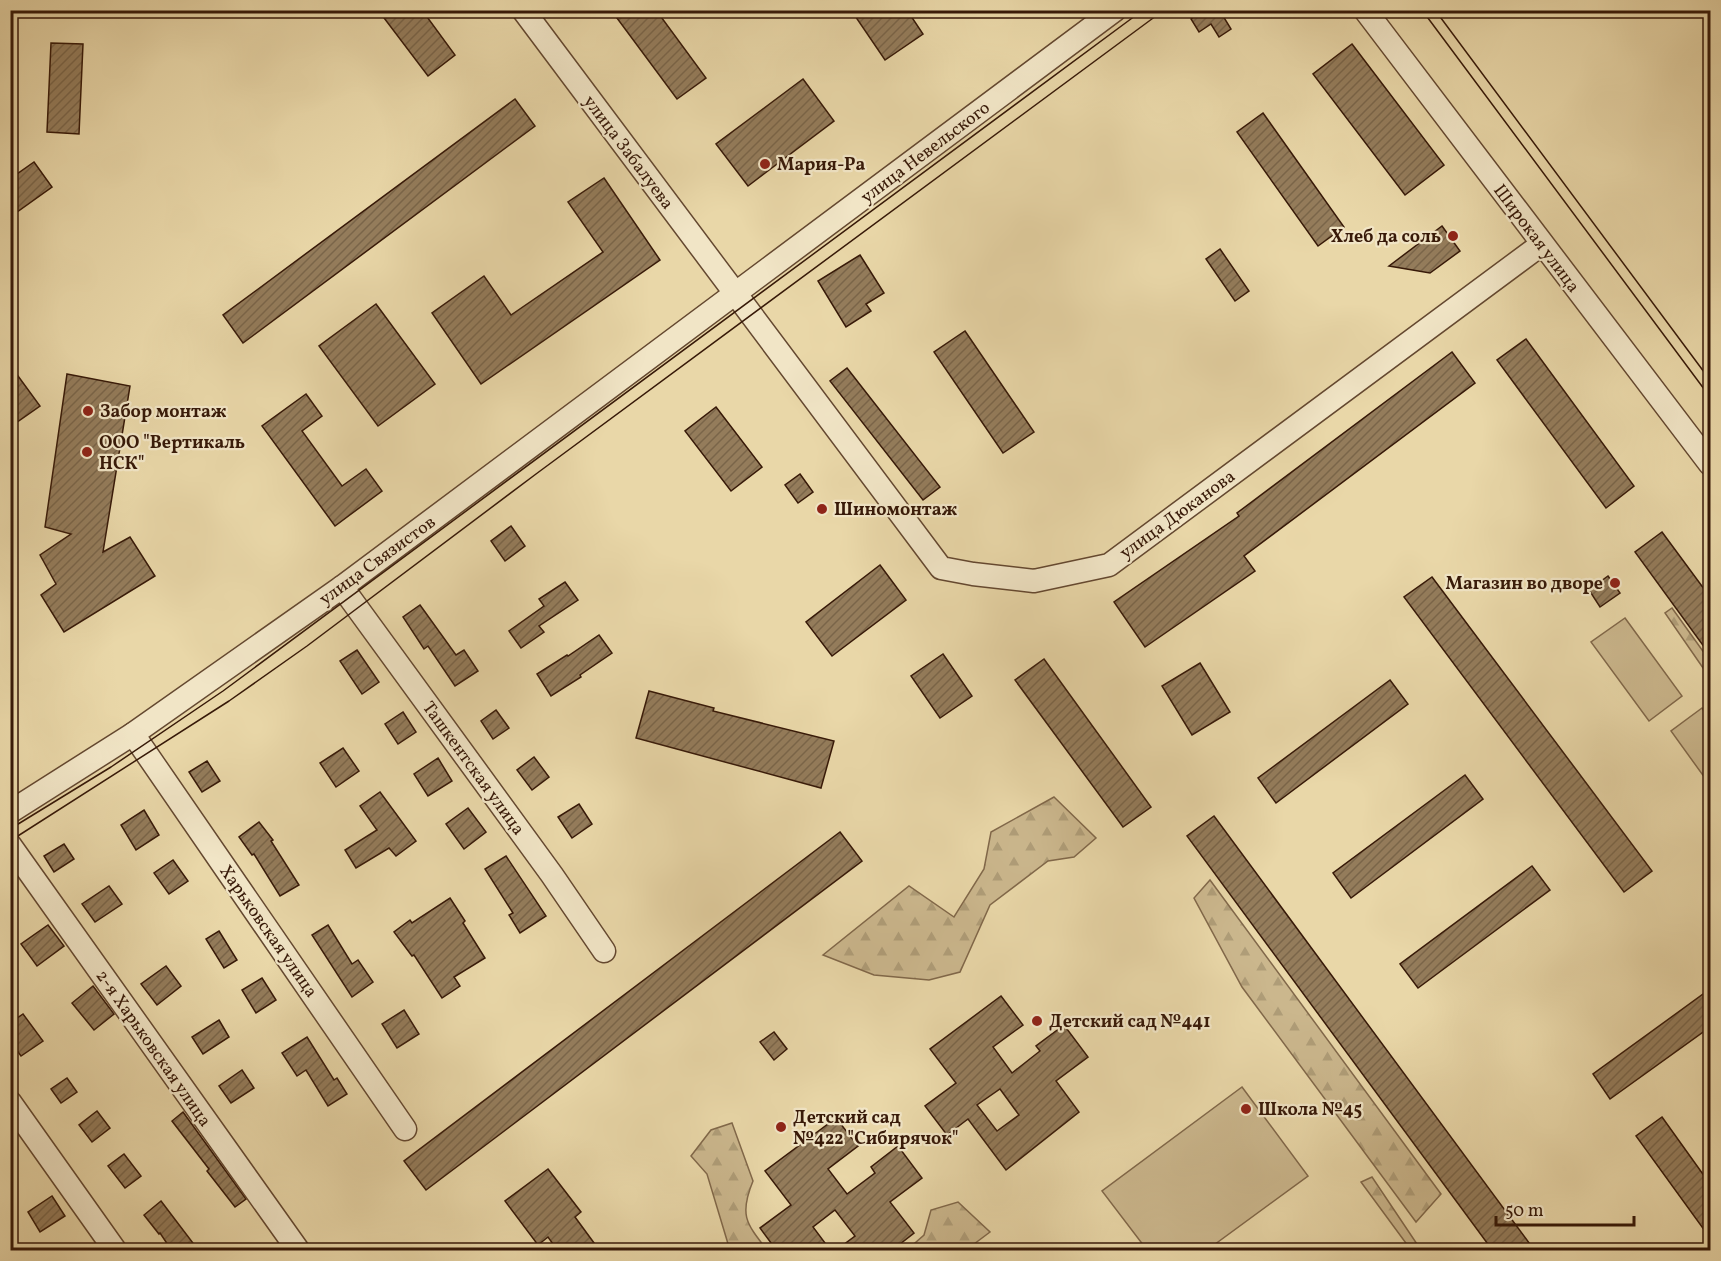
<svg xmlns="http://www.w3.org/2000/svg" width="1721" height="1261" font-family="Vollkorn,serif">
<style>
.forest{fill:url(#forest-firs);stroke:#81684a;stroke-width:1.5}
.pitch{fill:#cbb78d;stroke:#81684a;stroke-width:1.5}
.building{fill:url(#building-hatch);stroke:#371908;stroke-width:1.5;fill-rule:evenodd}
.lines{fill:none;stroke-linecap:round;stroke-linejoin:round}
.minor-casing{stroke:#644830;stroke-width:25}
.minor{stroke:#f1e5c6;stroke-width:22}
.tram{stroke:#371908;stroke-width:1.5}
.poi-dot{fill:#8f2418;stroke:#f1e5c6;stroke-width:2}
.labels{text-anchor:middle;stroke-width:4.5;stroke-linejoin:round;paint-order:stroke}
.street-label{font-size:18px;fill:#371908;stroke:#f1e5c6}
.poi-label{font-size:18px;font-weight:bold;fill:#371908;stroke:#f1e5c6;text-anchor:start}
</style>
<defs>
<pattern id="forest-firs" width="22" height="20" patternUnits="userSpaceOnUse" patternTransform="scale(1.5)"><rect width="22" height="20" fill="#cbb78d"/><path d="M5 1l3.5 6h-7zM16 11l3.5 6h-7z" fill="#af9d78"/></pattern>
<pattern id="building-hatch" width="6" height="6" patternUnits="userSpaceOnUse" patternTransform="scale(1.5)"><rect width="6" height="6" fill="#947c5b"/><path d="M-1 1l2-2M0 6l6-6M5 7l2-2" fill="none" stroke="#7a6549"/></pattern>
</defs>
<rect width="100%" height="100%" fill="#e9d7a8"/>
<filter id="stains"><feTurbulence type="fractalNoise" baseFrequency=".00333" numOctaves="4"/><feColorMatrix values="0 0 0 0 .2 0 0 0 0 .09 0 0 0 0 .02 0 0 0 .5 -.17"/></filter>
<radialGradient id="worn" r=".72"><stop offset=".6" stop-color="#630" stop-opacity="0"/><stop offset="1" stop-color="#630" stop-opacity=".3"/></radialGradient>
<g class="forest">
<polygon points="1672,608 1710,661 1710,678 1665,613"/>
<polygon points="1054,797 1096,838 1074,857 1048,861 990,905 960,972 929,980 874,975 823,955 909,886 954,917 984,869 991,832"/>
<polygon points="1210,880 1441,1194 1416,1222 1242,987 1194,898"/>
<path d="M732 1123 753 1181C739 1215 746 1223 767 1250H732L729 1247 707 1174 691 1156 711 1130Z"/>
<polygon points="1372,1177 1421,1250 1411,1250 1361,1182"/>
<polygon points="958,1202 990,1232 966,1250 907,1250 924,1235 931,1210"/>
</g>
<g class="pitch">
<polygon points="1625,618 1682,696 1649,721 1591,642"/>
<polygon points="1702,708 1710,720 1710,785 1671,731"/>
<polygon points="1242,1087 1308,1176 1207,1250 1147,1250 1102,1191"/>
</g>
<g class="building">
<polygon points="378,10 422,10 455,55 428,76"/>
<polygon points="611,10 656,10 706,78 677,99"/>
<polygon points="851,10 907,10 923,34 885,60"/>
<polygon points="1203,10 1231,10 1223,16 1231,29 1219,37 1211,24 1199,32 1191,19"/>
<polygon points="51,43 83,44 79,134 47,132"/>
<polygon points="1352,44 1444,165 1405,195 1313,74"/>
<polygon points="803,79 834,121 748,186 716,144"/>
<polygon points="515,99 535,126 243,343 223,315"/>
<polygon points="1263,113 1344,227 1318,246 1237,132"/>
<polygon points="34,162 52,187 10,217 10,179"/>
<polygon points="604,178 660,260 481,384 432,313 484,276 511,315 603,252 568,202"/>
<polygon points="1442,226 1460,251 1430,273 1389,266"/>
<polygon points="1220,249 1249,291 1235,301 1206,259"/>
<polygon points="860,255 884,293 866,304 871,311 846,327 818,281"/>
<polygon points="376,304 435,384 378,426 319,346"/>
<polygon points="965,331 1034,432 1003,453 934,352"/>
<polygon points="1526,339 1634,486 1606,508 1497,360"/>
<polygon points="1452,352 1475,383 1244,556 1255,571 1145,647 1114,602 1239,516 1237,513"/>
<polygon points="10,365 40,406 10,427"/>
<polygon points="847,368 940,487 923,500 830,381"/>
<polygon points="67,374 130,386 103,552 130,537 155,576 64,632 41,595 56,584 40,555 71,534 45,527"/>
<polygon points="306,394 322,416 302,431 342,486 366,469 382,491 335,526 262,426"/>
<polygon points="716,407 762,467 731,491 685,431"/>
<polygon points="800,474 813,492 798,503 785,485"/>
<polygon points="511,526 525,546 505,561 491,541"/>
<polygon points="1662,532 1710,597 1710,655 1635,552"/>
<polygon points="880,565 906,600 832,656 806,622"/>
<polygon points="1608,576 1620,593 1600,607 1589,590"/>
<polygon points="1432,577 1652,871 1624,892 1404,597"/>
<polygon points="565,582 578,600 539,626 544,632 521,648 509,631 544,606 539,599"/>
<polygon points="420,605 456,655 464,650 478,671 455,686 428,646 424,649 403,617"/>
<polygon points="599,635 612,653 580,675 581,677 551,696 537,674 567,655 568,656"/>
<polygon points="357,650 379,682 362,694 340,661"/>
<polygon points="943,654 972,696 940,718 911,676"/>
<polygon points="1044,659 1151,807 1123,827 1015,680"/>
<polygon points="1200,663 1230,712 1192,735 1162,686"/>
<polygon points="1390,680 1408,704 1276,803 1258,778"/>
<polygon points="649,691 714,708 713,711 834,741 821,788 636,738"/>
<polygon points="496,710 509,728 493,739 481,721"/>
<polygon points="403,712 416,732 398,744 385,724"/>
<polygon points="343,748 359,771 336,787 320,763"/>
<polygon points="534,757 549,777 532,790 517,770"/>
<polygon points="438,758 452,781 428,796 414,774"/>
<polygon points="207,761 220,781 202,792 189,772"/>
<polygon points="1465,775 1483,799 1351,898 1333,873"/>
<polygon points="380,792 416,841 396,856 389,848 356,868 345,850 377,830 360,806"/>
<polygon points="579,804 592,824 572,838 558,817"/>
<polygon points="468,808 486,832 464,849 446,824"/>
<polygon points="144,810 159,835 136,850 121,825"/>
<polygon points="1214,816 1535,1251 1493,1251 1187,836"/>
<polygon points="259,822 273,840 271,841 299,885 280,896 254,854 252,855 239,837"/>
<polygon points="840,832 862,861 426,1190 404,1161"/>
<polygon points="64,844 74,859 54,872 44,856"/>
<polygon points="506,856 546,916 520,933 509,915 513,913 485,869"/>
<polygon points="173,860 188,881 169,894 154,873"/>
<polygon points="1532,866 1550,890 1418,988 1400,964"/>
<polygon points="109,886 122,904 95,922 82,904"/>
<polygon points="450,898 465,921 463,923 485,958 454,977 460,986 442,998 414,955 412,956 394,932 410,920 412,923"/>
<polygon points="48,925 64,946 37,966 21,944"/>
<polygon points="328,925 352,964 358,960 373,982 352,997 312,935"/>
<polygon points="219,931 237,960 224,968 206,939"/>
<polygon points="166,966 181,986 157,1005 141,984"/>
<polygon points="262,978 276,1000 256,1013 242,990"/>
<polygon points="93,986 114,1014 94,1030 72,1003"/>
<polygon points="1710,989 1710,1027 1610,1099 1593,1074"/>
<path d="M1001 996 1023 1025 993 1047 1012 1073 1040 1051 1036 1046 1064 1025 1088 1057 1056 1081 1079 1112 1006 1170 968 1119 947 1135 925 1106 956 1083 930 1049ZM1000 1089 1019 1115 997 1131 977 1105Z"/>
<polygon points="404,1010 419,1034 397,1048 382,1024"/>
<polygon points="23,1014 43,1041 21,1056 10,1041 10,1023"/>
<polygon points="219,1020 229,1037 203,1054 192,1037"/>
<polygon points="774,1032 787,1049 774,1060 760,1042"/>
<polygon points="307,1037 334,1080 337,1078 347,1094 328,1106 306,1070 297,1076 282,1053"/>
<polygon points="242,1070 254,1088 231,1103 219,1086"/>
<polygon points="67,1078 77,1092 61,1103 51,1089"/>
<polygon points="97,1111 110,1128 92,1142 79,1125"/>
<polygon points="183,1112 246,1199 235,1207 207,1171 209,1169 172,1121"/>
<polygon points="1662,1117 1710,1184 1710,1238 1636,1136"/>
<polygon points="836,1118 858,1146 828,1169 847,1194 875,1173 871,1167 898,1146 922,1178 890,1202 914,1233 891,1251 835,1251 855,1236 835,1210 813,1227 831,1251 777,1251 760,1228 791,1205 765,1171"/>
<polygon points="124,1154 141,1176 125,1188 108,1166"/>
<polygon points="548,1169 581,1212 575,1217 600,1251 558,1251 548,1237 538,1245 505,1201"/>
<polygon points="52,1196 65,1216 40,1232 28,1212"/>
<polygon points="161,1201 199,1251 172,1251 160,1233 159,1234 144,1215"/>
</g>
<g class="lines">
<g class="minor-casing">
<g id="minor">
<polyline points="523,10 941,568 973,574 1034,581 1109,565 1542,244"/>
<polyline points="1365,10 1710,464"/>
<polyline points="342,587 552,875 604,951"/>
<polyline points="133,734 405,1129"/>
<polyline points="10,812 133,734 342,587 1115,10"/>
<polyline points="10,845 298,1250"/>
<polyline points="10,1102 115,1250"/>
</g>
</g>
<use href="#minor" class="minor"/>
<g class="tram">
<polyline points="1422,10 1710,397"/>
<polyline points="1435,10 1710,380"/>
<polyline points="10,829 111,767 223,691 1143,10"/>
<polyline points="10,841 229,701 307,646 536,474 1164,10"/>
</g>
</g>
<g class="poi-dot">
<circle cx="765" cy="164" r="6"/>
<circle cx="1453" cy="236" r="6"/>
<circle cx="88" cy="411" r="6"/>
<circle cx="87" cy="452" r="6"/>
<circle cx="822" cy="509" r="6"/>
<circle cx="1615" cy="583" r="6"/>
<circle cx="1037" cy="1021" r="6"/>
<circle cx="1246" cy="1109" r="6"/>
<circle cx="781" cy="1127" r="6"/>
</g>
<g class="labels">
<g class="street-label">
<text transform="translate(629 152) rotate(53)" y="6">улица Забалуева</text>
<text transform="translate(925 152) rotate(-37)" y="6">улица Невельского</text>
<text transform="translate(1537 238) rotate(53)" y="6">Широкая улица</text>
<text transform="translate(1177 514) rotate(-36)" y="6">улица Дюканова</text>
<text transform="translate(377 560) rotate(-36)" y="6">улица Связистов</text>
<text transform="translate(474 768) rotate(54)" y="6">Ташкентская улица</text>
<text transform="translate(269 931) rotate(55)" y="6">Харьковская улица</text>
<text transform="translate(154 1048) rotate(55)" y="6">2-я Харьковская улица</text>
</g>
<g class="poi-label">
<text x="777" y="170">Мария-Ра</text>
<text x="1441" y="242" text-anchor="end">Хлеб да соль</text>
<text x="100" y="417">Забор монтаж</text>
<text x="99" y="448">ООО "Вертикаль<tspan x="99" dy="21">НСК"</tspan></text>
<text x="834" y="515">Шиномонтаж</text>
<text x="1603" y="589" text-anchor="end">Магазин во дворе</text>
<text x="1049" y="1027">Детский сад №441</text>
<text x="1258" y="1115">Школа №45</text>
<text x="793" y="1123">Детский сад<tspan x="793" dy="21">№422 "Сибирячок"</tspan></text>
</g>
</g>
<rect width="1721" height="1261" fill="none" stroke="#e9d7a8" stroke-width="36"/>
<rect x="12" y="12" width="1697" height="1237" fill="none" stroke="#371908" stroke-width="3"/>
<rect x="18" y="18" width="1685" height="1225" fill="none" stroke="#371908" stroke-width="1.5"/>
<path d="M1496 1216v9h138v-9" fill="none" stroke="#371908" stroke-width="3"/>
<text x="1505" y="1216" font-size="18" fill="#371908" stroke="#f1e5c6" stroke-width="4.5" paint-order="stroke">50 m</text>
<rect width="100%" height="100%" filter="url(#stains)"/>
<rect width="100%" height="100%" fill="url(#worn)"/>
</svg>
